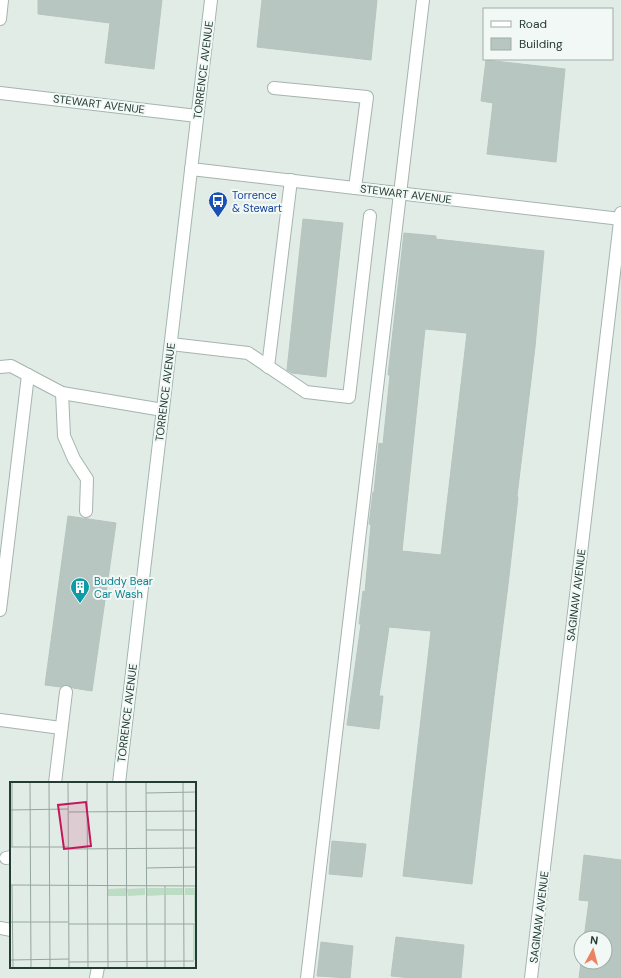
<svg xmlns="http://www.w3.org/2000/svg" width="621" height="978" font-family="'DM Sans',sans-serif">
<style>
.building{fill:#b7c6c0;stroke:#b5c5be;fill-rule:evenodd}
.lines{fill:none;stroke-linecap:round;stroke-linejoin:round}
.lane-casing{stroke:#a5b4ae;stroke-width:14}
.street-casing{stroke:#a5b4ae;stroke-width:14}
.secondary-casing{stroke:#a1b7af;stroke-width:14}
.lane{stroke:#fff;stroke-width:12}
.street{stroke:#fff;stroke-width:12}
.secondary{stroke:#fff;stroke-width:12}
.labels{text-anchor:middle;stroke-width:4;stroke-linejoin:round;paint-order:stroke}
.street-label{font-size:11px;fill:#233c35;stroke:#f2f8f5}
.transit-label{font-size:11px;fill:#164399;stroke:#f2f8f5;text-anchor:start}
.culture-label{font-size:11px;fill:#0d838f;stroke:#f2f8f5;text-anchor:start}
.inset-road{fill:none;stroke:#96a6a0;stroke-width:1}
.view{fill:#c2185b;fill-opacity:0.15;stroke:#c2185b;stroke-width:2}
.inset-edge{fill:none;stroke:#233c35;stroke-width:2}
</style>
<rect width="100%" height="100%" fill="#e2ece7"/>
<g class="building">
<polygon points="38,0 162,0 154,69 105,63 110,23 38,14"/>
<polygon points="262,0 377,0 371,60 257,47"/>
<polygon points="486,60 565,69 556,162 487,154 493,103 481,101"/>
<polygon points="303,219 343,223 326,377 292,373 287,370"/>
<path d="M404 233 436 236V239L544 251 535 347 517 496 518 497 508 585 494 696 472 884 403 876 431 631 389 627 379 696H383L379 729 347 725 361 624H359L363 591 365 592 371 525 369 524 373 492H374L379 443 383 444 390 375H388ZM425 329 467 333 441 555 402 551Z"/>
<polygon points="68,516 116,523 92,691 73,688 67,685 61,687 45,685"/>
<polygon points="332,841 366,844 362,877 329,874"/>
<polygon points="584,855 621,860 621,978 579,978 581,962 605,962 605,938 584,938 589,901 579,900"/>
<polygon points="396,937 464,945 461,978 411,978 391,976"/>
<polygon points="321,942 353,946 350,978 317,976"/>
</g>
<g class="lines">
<g class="lane-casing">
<g id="lane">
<polyline points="0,19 2,0"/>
<polyline points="274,88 367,97 355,188"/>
<polyline points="171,344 248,353 306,392 349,397 370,216"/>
<polyline points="0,367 11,366 62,393 163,410"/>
<polyline points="268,367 291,180"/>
<polyline points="62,393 64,436 74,459 87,479 86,511"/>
<polyline points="0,610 28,375"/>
<polyline points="0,720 61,728"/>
<polyline points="55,783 66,692"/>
<polyline points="6,858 11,857"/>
<polyline points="307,978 423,0"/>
</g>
</g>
<g class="street-casing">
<g id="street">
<polyline points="0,93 197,116"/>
<polyline points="191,169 621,219"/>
<polyline points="0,928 11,930"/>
<polyline points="531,978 621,213"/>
</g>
</g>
<g class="secondary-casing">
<g id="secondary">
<polyline points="119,783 211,0"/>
<polyline points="96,978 98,967"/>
</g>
</g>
<use href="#lane" class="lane"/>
<use href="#street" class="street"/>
<use href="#secondary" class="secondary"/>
</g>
<defs>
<g id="bus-pin" transform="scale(1)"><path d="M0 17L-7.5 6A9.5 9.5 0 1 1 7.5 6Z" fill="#1a4fb4" stroke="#f2f8f5"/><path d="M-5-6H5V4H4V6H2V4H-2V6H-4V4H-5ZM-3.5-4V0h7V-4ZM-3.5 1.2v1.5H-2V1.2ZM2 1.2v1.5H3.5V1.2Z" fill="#fff"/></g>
<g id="building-pin" transform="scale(1)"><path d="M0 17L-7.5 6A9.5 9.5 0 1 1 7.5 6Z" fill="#0f9aa8" stroke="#f2f8f5"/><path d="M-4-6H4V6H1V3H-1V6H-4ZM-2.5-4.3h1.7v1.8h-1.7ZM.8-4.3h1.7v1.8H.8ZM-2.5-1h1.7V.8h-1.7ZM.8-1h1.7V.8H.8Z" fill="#fff"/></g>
</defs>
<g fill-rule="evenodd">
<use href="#bus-pin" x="218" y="201"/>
<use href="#building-pin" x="80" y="587"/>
</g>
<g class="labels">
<g class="street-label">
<text transform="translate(203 70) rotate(-83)" y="4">TORRENCE AVENUE</text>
<text transform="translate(99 104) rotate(7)" y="4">STEWART AVENUE</text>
<text transform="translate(406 194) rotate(7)" y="4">STEWART AVENUE</text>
<text transform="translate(165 392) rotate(-83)" y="4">TORRENCE AVENUE</text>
<text transform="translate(576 595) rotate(-83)" y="4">SAGINAW AVENUE</text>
<text transform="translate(127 713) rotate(-83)" y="4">TORRENCE AVENUE</text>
<text transform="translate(539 917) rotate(-83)" y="4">SAGINAW AVENUE</text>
</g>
<g class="transit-label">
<text x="232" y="199">Torrence<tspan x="232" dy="13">&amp; Stewart</tspan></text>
</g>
<g class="culture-label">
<text x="94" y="585">Buddy Bear<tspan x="94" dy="13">Car Wash</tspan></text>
</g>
</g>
<g transform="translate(10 782)">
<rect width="186" height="186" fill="#e2ece7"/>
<path d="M116 106V114H98V107ZM135 106V113L118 114 117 107ZM137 106H154V113L137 114ZM156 106H173V113H156ZM175 106H186V140H184V113H175ZM186 142V178H183V143Z" fill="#bcdcc4"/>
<path class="inset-road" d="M2 0V65M20 0 21 186M39 0 40 186M58 0 59 186M77 0 78 186M97 0 98 186M116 0 117 186M136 0 137 186M173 0 174 186M136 11 186 10M0 28 58 27M59 30 186 29M136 48H186M0 65H58M59 67 186 66M136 86 186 85M0 103 186 104M2 103 3 186M155 104V186M0 140H58M59 142H186M0 178 59 177M59 180 184 179"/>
<path class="view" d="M76 20 81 64 54 67 48 23Z"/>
<rect width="186" height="186" class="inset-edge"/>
</g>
<rect x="483" y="8" width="130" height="52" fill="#f2f8f5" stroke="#9fada8"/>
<rect x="491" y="21" width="20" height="6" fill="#ffffff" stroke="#9fada8"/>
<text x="519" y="28" font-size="12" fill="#233c35">Road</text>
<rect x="491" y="38" width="20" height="12" fill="#b7c6c0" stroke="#9fada8"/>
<text x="519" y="48" font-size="12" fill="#233c35">Building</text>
<g transform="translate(593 950) rotate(7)"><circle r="19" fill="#f2f8f5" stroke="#9fada8"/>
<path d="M0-3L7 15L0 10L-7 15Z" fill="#ec825f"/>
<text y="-6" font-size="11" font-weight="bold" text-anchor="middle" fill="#233c35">N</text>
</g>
</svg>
